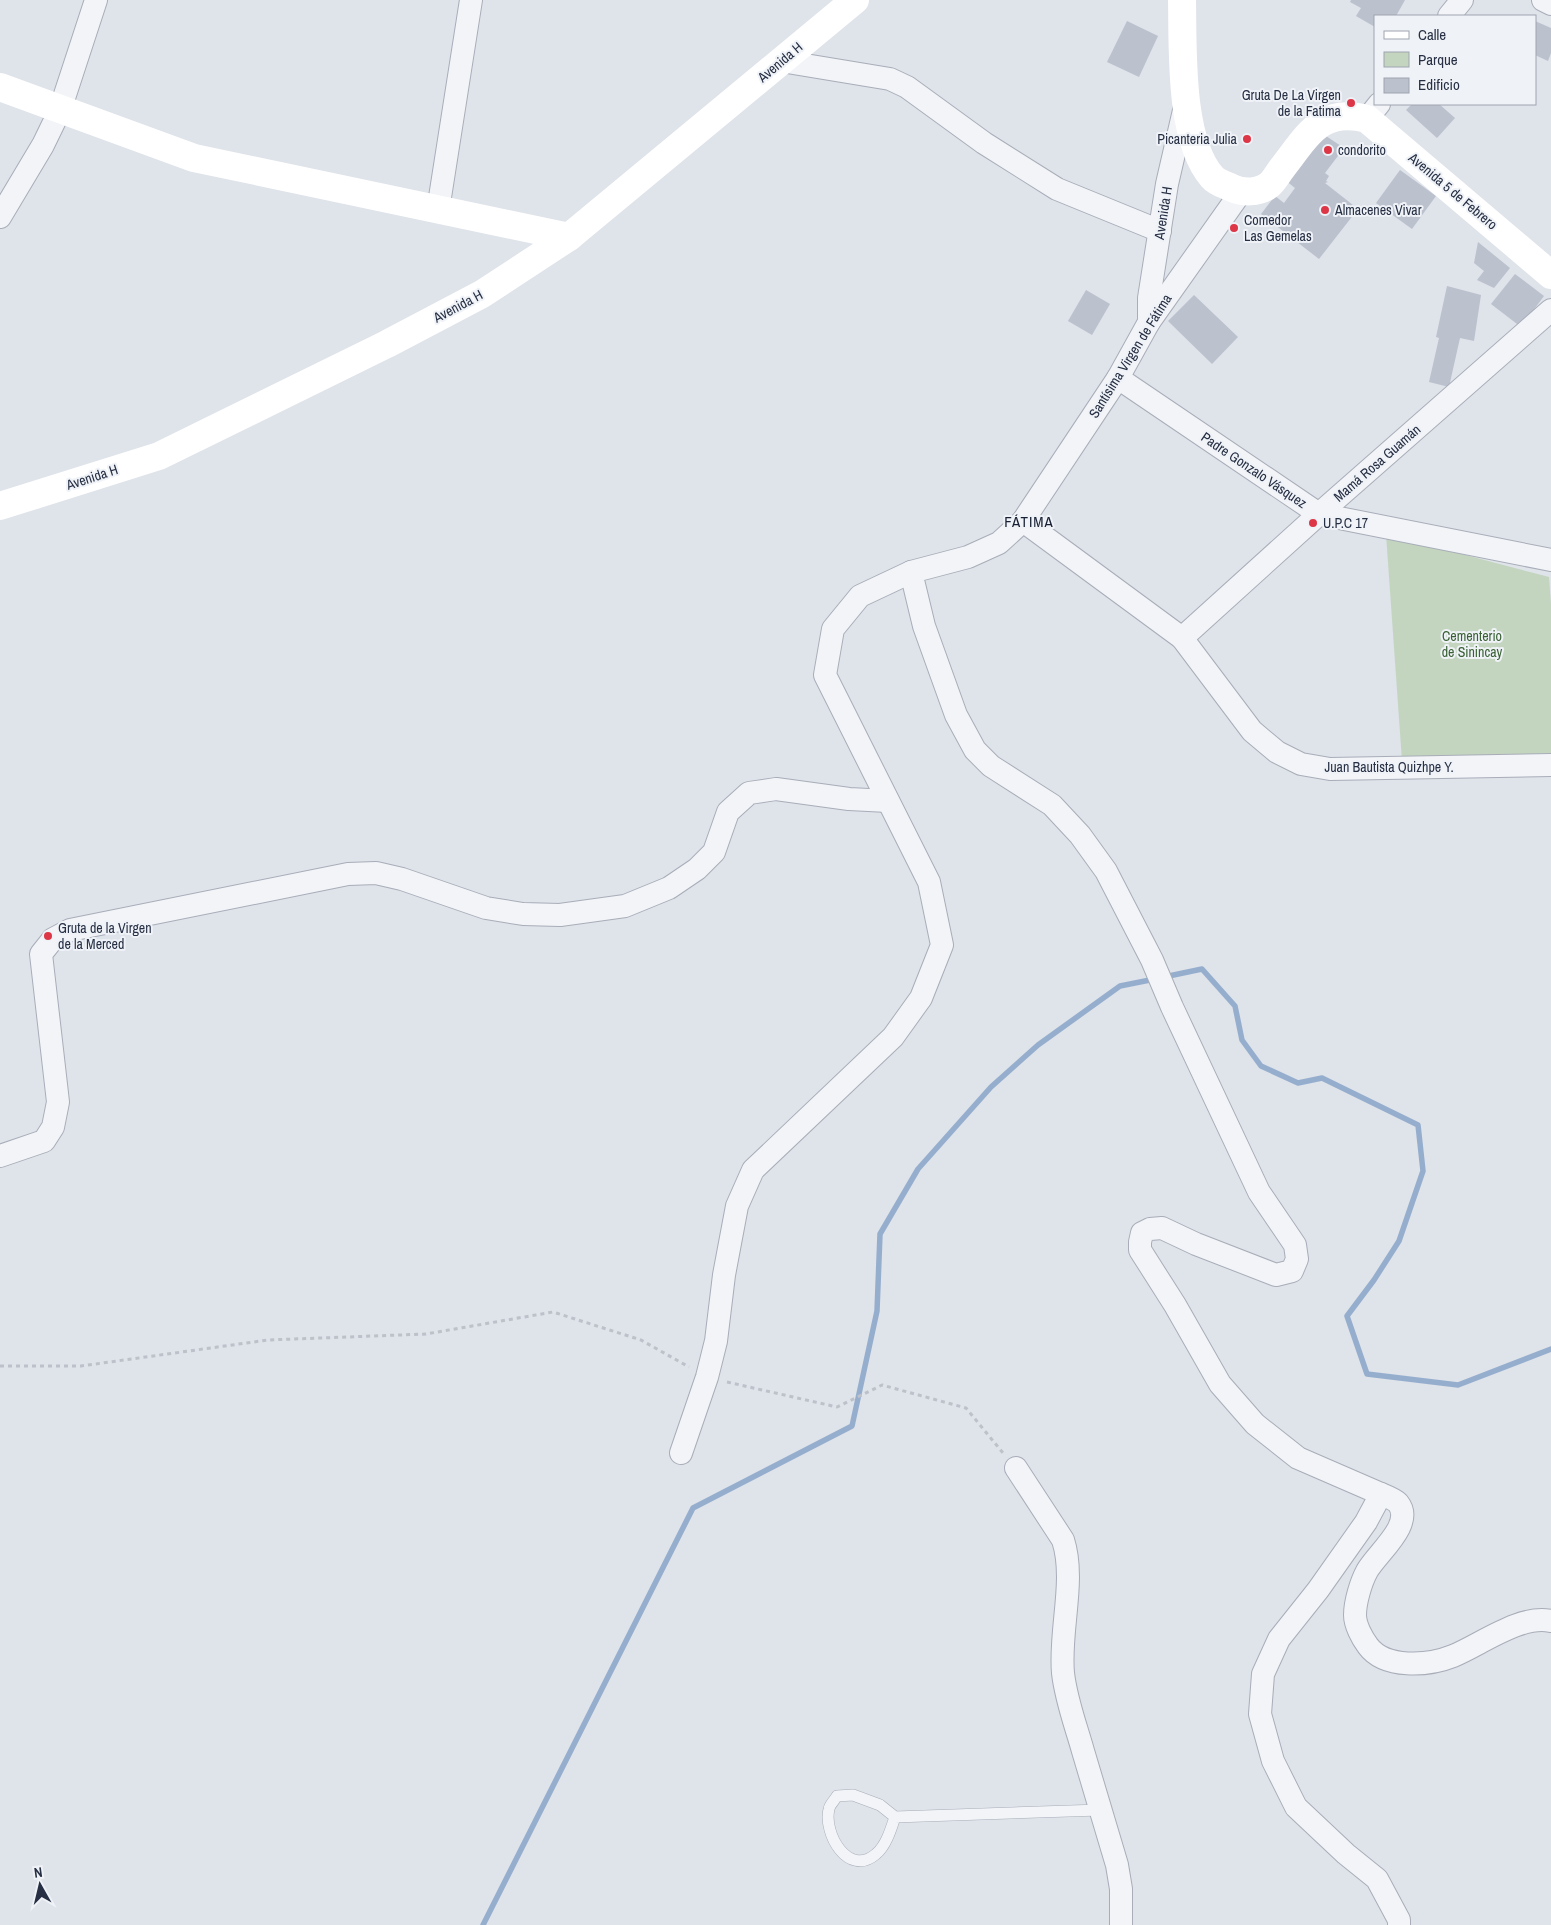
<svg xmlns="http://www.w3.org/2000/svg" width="1551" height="1925" font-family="'Archivo Narrow',sans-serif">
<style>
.green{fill:#c3d5bf}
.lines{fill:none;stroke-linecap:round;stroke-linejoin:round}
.stream{stroke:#96aece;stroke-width:5.5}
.building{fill:#bbc1cd}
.lane-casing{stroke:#a8adb8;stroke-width:12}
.street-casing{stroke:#a8adb8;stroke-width:24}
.path{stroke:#bdc1c9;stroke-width:3;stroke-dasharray:4 4;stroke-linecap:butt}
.lane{stroke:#f2f4f8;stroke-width:11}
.street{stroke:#f2f4f8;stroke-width:22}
.secondary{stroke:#fff;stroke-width:28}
.poi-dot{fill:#dd3646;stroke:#eff2f7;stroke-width:2}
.labels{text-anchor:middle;stroke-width:4;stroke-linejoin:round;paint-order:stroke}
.street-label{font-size:14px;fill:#262f43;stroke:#eff2f7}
.poi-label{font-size:14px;fill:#262f43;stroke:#eff2f7;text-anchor:start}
.park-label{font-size:14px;fill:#386032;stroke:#eff2f7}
.neighbourhood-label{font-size:15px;letter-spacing:1px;fill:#182033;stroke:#eff2f7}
</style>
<rect width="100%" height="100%" fill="#dfe3ea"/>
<polygon class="green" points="1386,534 1549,577 1551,604 1551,753 1402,761"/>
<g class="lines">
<g class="stream">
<polyline points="1164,977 1202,969 1235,1006 1242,1040 1261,1066 1298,1083 1322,1078 1418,1125 1423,1171 1399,1241 1374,1280 1347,1316 1367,1374 1458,1385 1551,1349"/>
<polyline points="483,1925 693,1508 852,1426 877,1311 880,1234 918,1169 991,1087 1038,1045 1120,986 1155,979"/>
</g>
</g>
<g class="building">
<polygon points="1351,0 1405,0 1396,16 1375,16 1375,27 1356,16 1361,8 1350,2"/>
<polygon points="1127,21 1158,36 1139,77 1107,62"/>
<polygon points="1535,21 1551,28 1551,53 1548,61 1535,55"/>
<polygon points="1412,104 1439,104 1455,118 1437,138 1406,110"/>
<polygon points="1326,136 1344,148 1325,173 1329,176 1326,181 1328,182 1325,183 1358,209 1319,259 1261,214 1275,196 1284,203 1295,188 1285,180"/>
<polygon points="1400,170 1436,196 1412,229 1376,203"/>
<polygon points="1478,242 1510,268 1494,288 1477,280 1484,271 1474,263"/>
<polygon points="1515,274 1544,296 1521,327 1491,304"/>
<polygon points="1447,286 1481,295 1474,341 1460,338 1449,387 1429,382 1439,338 1436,337"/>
<polygon points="1086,290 1110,304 1092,335 1068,321"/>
<polygon points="1194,295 1238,337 1212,364 1168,321"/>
</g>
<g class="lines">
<g class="lane-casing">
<path id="lane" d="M895 1817C891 1829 886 1846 876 1854 848 1878 823 1833 829 1809 830 1804 835 1800 837 1796L853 1795 880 1805 895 1817 1100 1810"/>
</g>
<g class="street-casing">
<g id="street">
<polyline points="1543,0 1551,4"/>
<polyline points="1449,16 1462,0"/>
<polyline points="781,61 890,79 907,87 984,143 1057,189 1160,231"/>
<polyline points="1367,119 1379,104"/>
<polyline points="1241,192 1149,322 1118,378 1023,521 999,543 968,557 911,572 924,626 956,715 975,750 991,766 1052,805 1080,835 1106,871 1152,960 1172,1007 1259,1192 1295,1245 1297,1259 1292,1271 1276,1275 1196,1244 1162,1228 1150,1229 1142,1233 1140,1242 1140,1250 1175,1305 1220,1384 1255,1424 1298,1458 1381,1494 1366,1522 1318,1590 1279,1639 1263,1674 1260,1714 1273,1761 1296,1807 1346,1854 1377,1879 1399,1920 1399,1925"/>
<polyline points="438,210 471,0"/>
<polyline points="0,217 43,145 60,110 96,0"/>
<polyline points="1149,322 1149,298 1167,184 1185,106"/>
<polyline points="1118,378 1319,514 1551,560"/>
<polyline points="1023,521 1182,638 1252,731 1277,752 1301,764 1330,769 1551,765"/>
<polyline points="1182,638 1319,514 1551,310"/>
<polyline points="0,1156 44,1141 53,1127 58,1102 41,954 53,939 70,930 348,874 376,873 402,879 486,908 523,914 560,915 625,906 669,888 697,869 714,852 728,812 749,793 776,789 849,799 888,801"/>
<polyline points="681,1453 707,1377 716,1341 724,1275 737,1206 753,1170 893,1037 921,998 942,945 929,882 825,675 833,629 860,596 911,572"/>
<path d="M1016 1468 1063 1540C1076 1580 1059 1631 1063 1673 1066 1700 1076 1726 1083 1751 1094 1789 1106 1827 1117 1865L1121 1889V1925"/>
<path d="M1381 1494C1386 1496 1394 1499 1398 1503 1415 1524 1377 1553 1367 1571 1361 1582 1355 1602 1355 1615 1355 1625 1362 1638 1368 1646 1385 1669 1428 1666 1453 1656 1480 1645 1521 1614 1551 1621"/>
</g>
</g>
<g class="path">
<polyline points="0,1366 81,1366 268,1340 426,1334 553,1312 641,1340 689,1367"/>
<polyline points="727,1382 837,1407 882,1385 966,1408 1003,1453"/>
</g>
<use href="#lane" class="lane"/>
<use href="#street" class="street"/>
<g class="secondary">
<path d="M1182 0C1183 49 1179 139 1212 177 1217 183 1226 185 1232 188 1243 193 1259 193 1269 185 1274 181 1278 173 1283 167 1308 135 1321 107 1367 119L1551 275"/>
<polyline points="0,87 194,158 569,237"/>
<polyline points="0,506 159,456 387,344 482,294 569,237 855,0"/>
</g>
</g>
<g class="poi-dot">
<circle cx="1351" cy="103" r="5"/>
<circle cx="1247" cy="139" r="5"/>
<circle cx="1328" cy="150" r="5"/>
<circle cx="1325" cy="210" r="5"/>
<circle cx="1234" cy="228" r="5"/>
<circle cx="1313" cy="523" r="5"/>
<circle cx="48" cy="936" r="5"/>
</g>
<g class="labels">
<g class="street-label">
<text transform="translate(780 62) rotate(-40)" y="5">Avenida H</text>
<text transform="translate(1453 191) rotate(40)" y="5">Avenida 5 de Febrero</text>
<text transform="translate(1163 213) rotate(-81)" y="5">Avenida H</text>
<text transform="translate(458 306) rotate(-28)" y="5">Avenida H</text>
<text transform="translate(1130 356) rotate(-58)" y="5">Santísima Virgen de Fátima</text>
<text transform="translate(1377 463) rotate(-41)" y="5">Mamá Rosa Guamán</text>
<text transform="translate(1254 470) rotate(34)" y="5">Padre Gonzalo Vásquez</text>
<text transform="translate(92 477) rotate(-18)" y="5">Avenida H</text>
<text x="1389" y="772">Juan Bautista Quizhpe Y.</text>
</g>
<g class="poi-label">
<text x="1341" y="100" text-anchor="end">Gruta De La Virgen<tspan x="1341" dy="16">de la Fatima</tspan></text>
<text x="1237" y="144" text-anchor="end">Picanteria Julia</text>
<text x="1338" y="155">condorito</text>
<text x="1335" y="215">Almacenes Vivar</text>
<text x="1244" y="225">Comedor<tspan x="1244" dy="16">Las Gemelas</tspan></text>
<text x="1323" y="528">U.P.C 17</text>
<text x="58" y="933">Gruta de la Virgen<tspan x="58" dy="16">de la Merced</tspan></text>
</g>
<g class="park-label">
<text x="1472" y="641">Cementerio<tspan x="1472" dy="16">de Sinincay</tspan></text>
</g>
<g class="neighbourhood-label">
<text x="1029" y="527">FÁTIMA</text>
</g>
</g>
<rect x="1374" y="15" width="162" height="90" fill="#eff2f7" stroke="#9fa4af"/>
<rect x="1384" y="31" width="25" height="8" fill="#ffffff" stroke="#9fa4af"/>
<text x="1418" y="40" font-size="15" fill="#262f43">Calle</text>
<rect x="1384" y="52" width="25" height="15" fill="#c3d5bf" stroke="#9fa4af"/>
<text x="1418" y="65" font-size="15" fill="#262f43">Parque</text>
<rect x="1384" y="78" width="25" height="15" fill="#bbc1cd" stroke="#9fa4af"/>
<text x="1418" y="90" font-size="15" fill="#262f43">Edificio</text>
<g transform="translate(40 1885) rotate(352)" stroke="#eff2f7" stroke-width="4" paint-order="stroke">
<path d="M0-4L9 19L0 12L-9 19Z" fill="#262f43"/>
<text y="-8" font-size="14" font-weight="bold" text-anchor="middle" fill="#262f43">N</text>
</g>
</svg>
